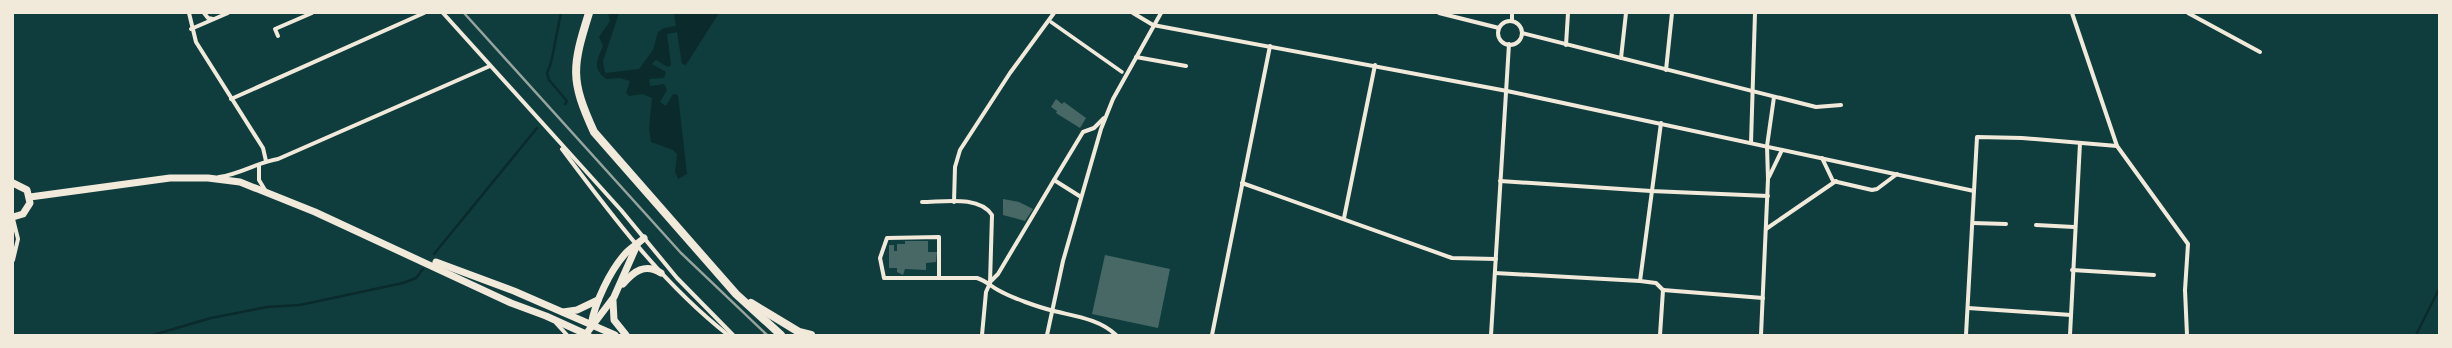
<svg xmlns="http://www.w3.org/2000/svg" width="2452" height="348" font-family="'PT Serif',serif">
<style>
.water{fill:#0a2a2b}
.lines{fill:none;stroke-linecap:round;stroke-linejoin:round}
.stream{stroke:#0a2a2b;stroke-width:2.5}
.building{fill:#486865}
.pedestrian{stroke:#f1e9da;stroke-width:3.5}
.minor{stroke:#f1e9da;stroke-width:4}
.secondary{stroke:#f1e9da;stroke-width:7}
.primary{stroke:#f1e9da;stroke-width:8}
.rail{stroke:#97a49c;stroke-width:2.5}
</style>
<rect width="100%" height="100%" fill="#0f3d3e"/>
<path class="water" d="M608 13H619L603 61 605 73 639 69 653 50 658 32 664 28 676 26 674 13H719L686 65 682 64 677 32 667 34 671 65 668 67 656 60 652 64 666 72 664 78 649 79 650 86 664 84 667 90 660 102 666 106 673 94 678 95 687 174 678 179 675 172 677 154 673 150 651 142 649 129 652 98 642 94 629 96 626 93 630 81 620 78 606 79C592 68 597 60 603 46L599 37 610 21Z"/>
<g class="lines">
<g class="stream">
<polyline points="561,13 551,63 547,73 549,80 567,101 565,104"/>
<polyline points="434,254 537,128"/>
<polyline points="153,335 211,318 267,307 300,305 403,283 416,278 423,269"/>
<polyline points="2416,335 2439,289"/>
</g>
</g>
<g class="building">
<polygon points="1056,99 1062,104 1064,102 1086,118 1080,128 1056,113 1057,111 1051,107"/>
<polygon points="1003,199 1019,202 1033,209 1025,221 1003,215"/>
<polygon points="905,241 928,241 928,252 937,252 936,262 926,263 926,270 905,269 903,275 897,272 897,268 889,268 889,245 894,245 894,251 897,251 897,244 905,244"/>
<polygon points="1105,255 1170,269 1158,328 1092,314"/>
</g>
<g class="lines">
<polyline class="pedestrian" points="1051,22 1122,72"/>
<g class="minor">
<polyline points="189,13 196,42 263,148 266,161"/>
<polyline points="204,13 208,18 213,19"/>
<polyline points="443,13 621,210 677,278 733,335"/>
<polyline points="1133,13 1153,25 1507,91 1974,191"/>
<polyline points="1439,13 1499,28"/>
<polyline points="2072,13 2117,146 2188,244 2185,290 2187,335"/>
<polyline points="2188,13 2260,52"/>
<polyline points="1512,21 1512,13"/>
<circle cx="1510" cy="33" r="12"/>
<polyline points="191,29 228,13"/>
<polyline points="1522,33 1816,107 1841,105"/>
<polyline points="278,36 275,29 312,13"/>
<polyline points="1566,45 1568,13"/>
<polyline points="1136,57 1186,66"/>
<polyline points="1621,58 1626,13"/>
<polyline points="1666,70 1672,13"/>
<polyline points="231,99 424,13"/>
<polyline points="1751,143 1755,13"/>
<path d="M562 149C612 216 662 283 728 335"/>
<polyline points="1822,158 1833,181 1872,190 1877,189 1897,174"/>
<polyline points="259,165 259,180 265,190"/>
<path d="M219 177C241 174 258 162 278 159L490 66"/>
<polyline points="1769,177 1782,150"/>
<polyline points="1500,181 1651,191 1768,196"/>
<polyline points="1242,183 1452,258 1496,259"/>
<polyline points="1081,197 1054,180 1083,132 1094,128 1104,118"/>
<path d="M922 202C943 202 979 195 992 215L990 283 986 292 982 335"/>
<polyline points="954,202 955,167 960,150 1010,73 1054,13"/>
<polyline points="1344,218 1375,65"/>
<polyline points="13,219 18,239 13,260"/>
<polyline points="1973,223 2006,224"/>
<polyline points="2036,225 2074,227"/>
<polyline points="1766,229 1836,181"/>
<polyline points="2072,270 2154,275"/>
<polyline points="1495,273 1640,281 1656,283 1663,290"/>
<path d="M939 276V237L887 238 880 258 884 278H977C986 281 991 286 998 290 1012 298 1038 307 1054 311 1074 316 1100 319 1116 335"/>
<polyline points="1640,281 1661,123"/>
<polyline points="990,282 998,274 1054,180"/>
<polyline points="1663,290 1763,298"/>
<polyline points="1968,308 2071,315"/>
<polyline points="556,323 567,335"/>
<polyline points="1047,335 1063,261 1101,129 1113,99 1161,13"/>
<polyline points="1212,335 1270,46"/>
<polyline points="1491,335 1509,44"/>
<polyline points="1660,335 1663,290"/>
<polyline points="1761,335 1768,179 1767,146 1774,97"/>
<polyline points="1966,335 1977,137 2022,138 2117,146"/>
<polyline points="2070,335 2080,143"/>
</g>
<g class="secondary">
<polyline points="13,183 27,190 30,203 23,214 13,217"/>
<polyline points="30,197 170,178 208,178 240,182 315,212 511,303 546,316 588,335"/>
<polyline points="436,262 514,291 615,335"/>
<path d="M623 284C634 271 645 263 661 273"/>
<polyline points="613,301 614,320 626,335"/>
<polyline points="563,312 577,310 598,300"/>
<path d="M591 325C595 302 610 271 625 254 630 248 638 244 644 238"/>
<polyline points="586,334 614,297 637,245"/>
</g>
<g class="primary">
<path d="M589 13C572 67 570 80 594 132L736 294 781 335"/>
<polyline points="751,303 799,332 811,335"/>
</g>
<polyline class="rail" points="464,13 681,253 767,335"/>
</g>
<rect width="2452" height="348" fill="none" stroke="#f1e9da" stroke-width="28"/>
</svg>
